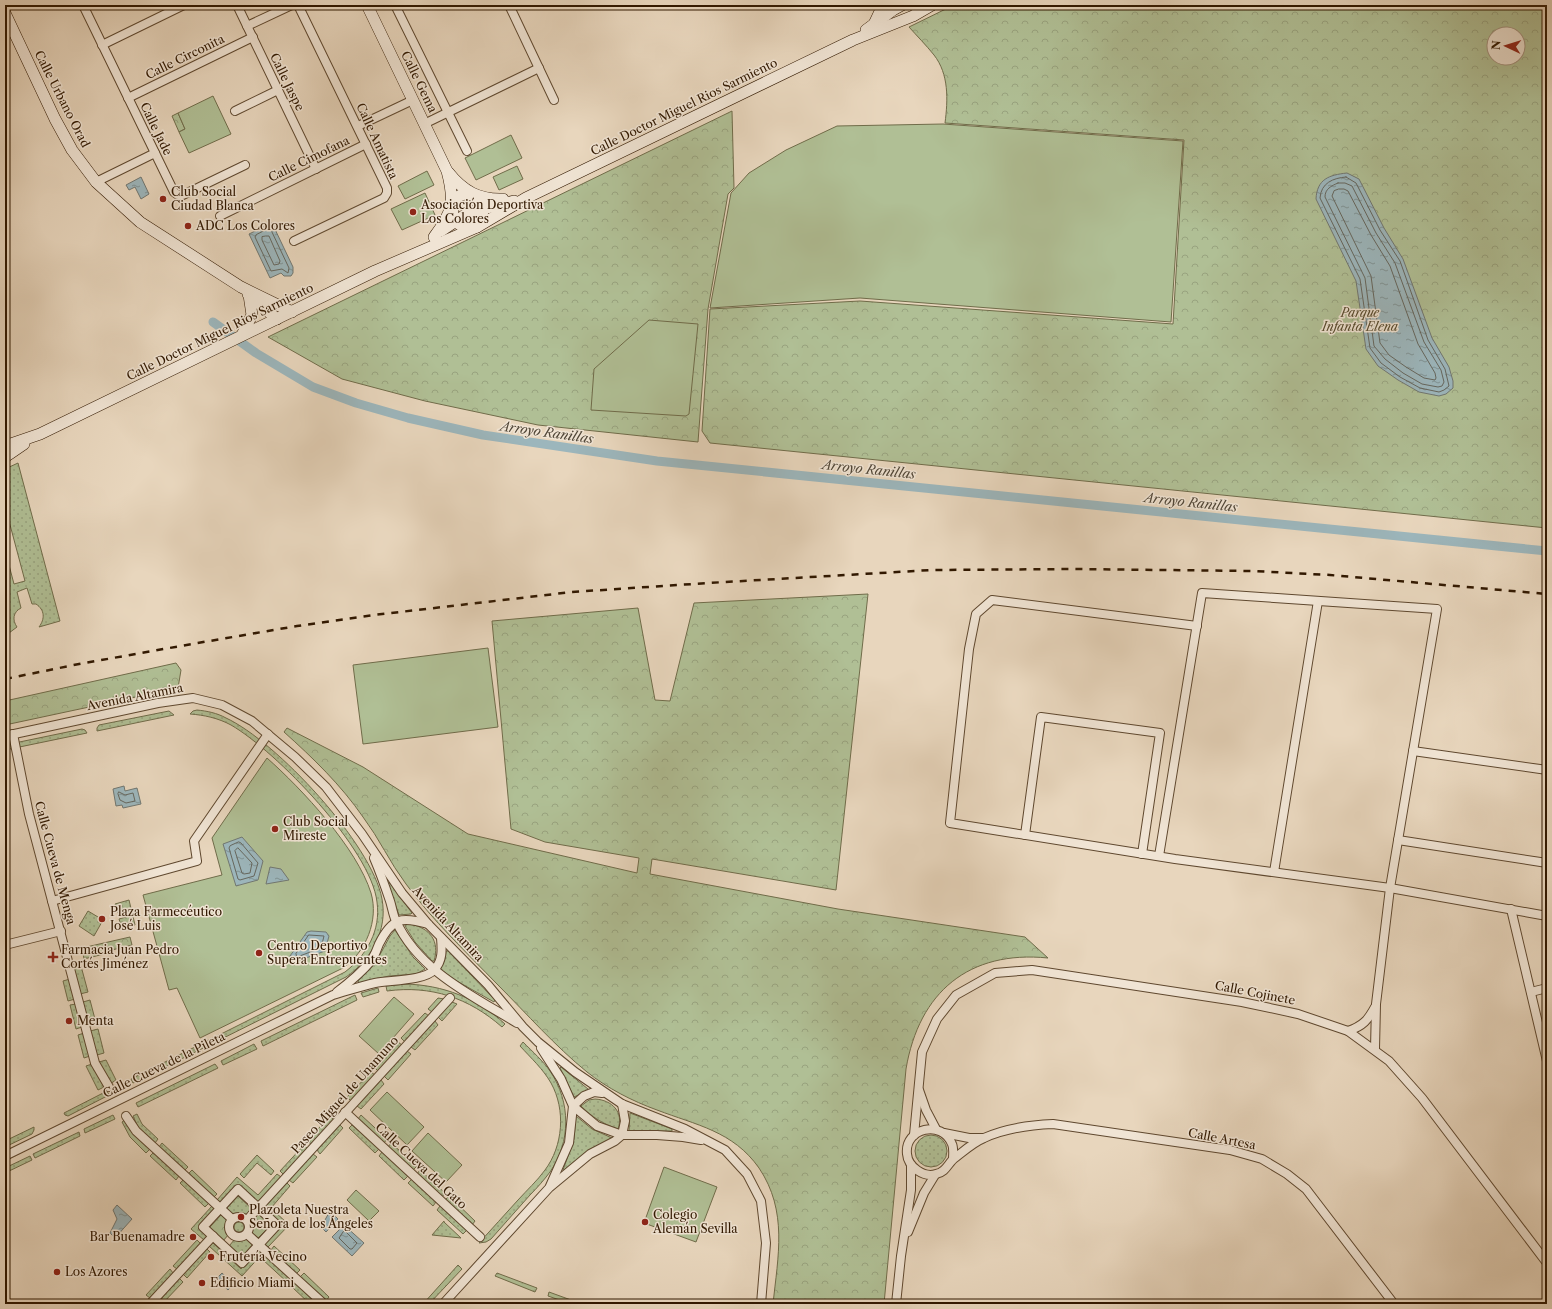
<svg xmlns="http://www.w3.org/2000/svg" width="1552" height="1309" font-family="'Libre Caslon Text',serif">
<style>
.grass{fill:url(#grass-dots);stroke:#706c4a}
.forest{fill:url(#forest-crowns);stroke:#706c4a;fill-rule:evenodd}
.garden{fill:#b0bf95;stroke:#706c4a}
.water{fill:url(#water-ripples);stroke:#717771}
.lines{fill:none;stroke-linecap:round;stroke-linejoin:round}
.shore{stroke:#66675e;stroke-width:1}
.canal{stroke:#9cb6bc;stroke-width:9}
.street-casing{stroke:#5f482f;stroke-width:10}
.secondary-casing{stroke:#311800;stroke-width:12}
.street{stroke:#f0e4d4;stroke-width:8}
.secondary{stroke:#f0e4d4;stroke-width:11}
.rail{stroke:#311800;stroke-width:2.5;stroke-dasharray:7 7;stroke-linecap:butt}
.poi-dot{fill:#8f2418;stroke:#f0e4d4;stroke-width:1.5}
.labels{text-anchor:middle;stroke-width:3;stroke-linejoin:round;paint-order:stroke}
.street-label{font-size:12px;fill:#311800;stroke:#f0e4d4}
.poi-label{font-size:12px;fill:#311800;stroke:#f0e4d4;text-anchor:start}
.park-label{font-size:12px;font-style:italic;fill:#574a2d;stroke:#f0e4d4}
.water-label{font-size:13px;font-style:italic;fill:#514738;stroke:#f0e4d4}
</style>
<defs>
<pattern id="grass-dots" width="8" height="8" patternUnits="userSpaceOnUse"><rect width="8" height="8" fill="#b0bf95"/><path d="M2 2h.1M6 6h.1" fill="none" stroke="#98a37f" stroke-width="1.8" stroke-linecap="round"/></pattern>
<pattern id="forest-crowns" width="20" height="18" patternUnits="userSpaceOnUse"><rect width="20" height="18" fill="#b0bf95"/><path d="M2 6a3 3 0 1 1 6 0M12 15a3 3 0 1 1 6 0" fill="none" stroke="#98a37f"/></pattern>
<pattern id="water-ripples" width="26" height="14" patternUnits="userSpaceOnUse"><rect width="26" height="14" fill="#9cb6bc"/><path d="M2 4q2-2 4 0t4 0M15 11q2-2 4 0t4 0" fill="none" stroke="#809396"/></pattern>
</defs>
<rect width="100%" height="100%" fill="#e8d6bd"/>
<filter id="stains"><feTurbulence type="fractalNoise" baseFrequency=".005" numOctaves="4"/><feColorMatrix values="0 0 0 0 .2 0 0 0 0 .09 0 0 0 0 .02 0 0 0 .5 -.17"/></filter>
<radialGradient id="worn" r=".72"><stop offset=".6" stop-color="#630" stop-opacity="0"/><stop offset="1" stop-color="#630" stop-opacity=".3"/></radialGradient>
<g class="grass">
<path d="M18 463 60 621 39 627C45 619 45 610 36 604H32L27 588 17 592 21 608C13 612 12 620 17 627L5 636V550L14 584 25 581 9 521 5 522V514L7 513 5 497H7C10 489 11 482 5 476V469Z"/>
<path d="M197 710C207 711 217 713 226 718 276 741 372 844 382 899 388 930 371 960 346 977L133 1083 131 1079 345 972C367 955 381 930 377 902 371 849 276 751 231 725 218 718 204 715 190 714L193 711Z"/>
<polygon points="169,711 174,715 97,731 97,728 99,725"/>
<polygon points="82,729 85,730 87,733 5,750 5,745"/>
<polygon points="390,883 412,913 411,914 399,915 388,884"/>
<polygon points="129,900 135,925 122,928 119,919 126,917 124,911 118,913 115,904"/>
<polygon points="88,911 103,920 94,936 79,926"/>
<path d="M410 924C430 928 440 941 434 961H432L415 942 405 926V925Z"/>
<polygon points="395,930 413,957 425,969 416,974 389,976 359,983 358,981 376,962 390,936"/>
<polygon points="446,951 448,951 495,1000 494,1002 455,980 440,969 445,959"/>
<polygon points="81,966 88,992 80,994 73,968"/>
<polygon points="70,979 75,999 68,1001 63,981"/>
<path d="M405 984C443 985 477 998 505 1024L502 1027C469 998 431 985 387 991L386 986Z"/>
<polygon points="378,988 379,992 363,997 361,993"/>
<polygon points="355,995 357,1000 263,1046 261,1041"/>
<polygon points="438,998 444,999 432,1012 428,1009"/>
<polygon points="90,1000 96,1023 89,1025 83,1002"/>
<polygon points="452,1002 457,1004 442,1021 438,1017"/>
<polygon points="76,1004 82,1027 76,1029 70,1005"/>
<polygon points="425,1013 429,1016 405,1042 401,1038"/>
<polygon points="435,1021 438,1025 415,1050 411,1047"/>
<polygon points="98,1029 104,1053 97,1055 90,1031"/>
<polygon points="84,1033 90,1056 84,1058 78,1035"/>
<polygon points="398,1042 402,1045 378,1071 375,1068"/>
<path d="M523 1042C533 1052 543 1061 550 1071 571 1102 571 1142 550 1172 544 1180 537 1188 530 1195 517 1210 504 1224 491 1239L486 1242 479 1243C492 1229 505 1214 518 1200 527 1190 537 1181 545 1170 563 1146 566 1110 551 1083 543 1069 531 1058 520 1046Z"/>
<polygon points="254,1044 257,1049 223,1065 221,1061"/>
<polygon points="407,1051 411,1054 388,1080 384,1076"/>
<polygon points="106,1060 116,1080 110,1084 99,1062"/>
<polygon points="92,1064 104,1087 98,1090 86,1066"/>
<polygon points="215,1064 218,1068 138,1107 136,1103"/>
<polygon points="561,1067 588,1089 589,1090 574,1097 560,1068"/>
<polygon points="371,1072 375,1075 351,1101 347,1097"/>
<polygon points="381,1080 384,1084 361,1109 357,1106"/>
<polygon points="107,1091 109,1095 68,1116 65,1115 64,1113"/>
<path d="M595 1099C612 1100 624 1112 618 1129 603 1124 592 1117 581 1106L589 1100Z"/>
<polygon points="630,1113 672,1129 672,1131 629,1131"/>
<polygon points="137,1114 142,1124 158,1139 155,1143 139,1129 133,1116"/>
<polygon points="113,1115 115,1119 85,1133 84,1129"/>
<polygon points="361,1115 387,1139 384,1143 358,1119"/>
<polygon points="330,1116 334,1120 311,1144 307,1141"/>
<polygon points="576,1116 592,1129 612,1138 591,1149 564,1171 563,1170 574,1139"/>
<polygon points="126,1119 134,1134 150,1149 146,1153 130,1137 122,1122"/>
<polygon points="340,1125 343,1128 320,1154 317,1150"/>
<polygon points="352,1125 379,1149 375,1153 349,1128"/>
<polygon points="34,1127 34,1130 32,1134 5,1147 5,1141"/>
<polygon points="79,1132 80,1136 35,1158 33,1154"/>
<circle cx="931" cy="1151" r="16"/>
<polygon points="162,1143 188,1167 185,1170 159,1147"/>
<polygon points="391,1143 417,1166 413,1170 388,1147"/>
<polygon points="304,1145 307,1148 284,1175 280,1171"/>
<polygon points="154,1152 179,1176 176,1180 150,1156"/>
<polygon points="382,1152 408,1176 404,1180 379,1156"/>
<polygon points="313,1154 317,1157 293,1183 289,1180"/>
<polygon points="257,1155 274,1171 271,1175 257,1163 244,1178 240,1174"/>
<polygon points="30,1156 32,1160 5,1173 5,1168"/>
<polygon points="192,1170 217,1194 214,1197 188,1174"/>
<polygon points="420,1170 445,1193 442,1197 417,1174"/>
<polygon points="277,1174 281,1177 258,1203 237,1185 220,1203 217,1200 237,1177 258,1195"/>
<polygon points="412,1179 436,1202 433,1206 408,1183"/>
<polygon points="183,1180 209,1203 205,1207 180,1183"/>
<polygon points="287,1183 290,1186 271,1208 289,1225 268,1247 264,1244 281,1225 263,1208"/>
<polygon points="238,1196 252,1209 246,1215 238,1214 233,1215 226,1209"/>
<polygon points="449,1196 475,1221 472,1225 445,1200"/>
<polygon points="212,1206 215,1209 198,1228 207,1237 204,1240 191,1229"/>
<polygon points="440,1206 467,1230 463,1234 437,1210"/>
<polygon points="444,1221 444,1222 461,1238 432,1235"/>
<circle cx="239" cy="1227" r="5"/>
<polygon points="246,1238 253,1244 241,1258 229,1246 235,1239 239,1240"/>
<polygon points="197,1240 201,1244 177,1269 173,1266"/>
<polygon points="212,1242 241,1269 259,1250 263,1253 242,1276 209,1246"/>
<polygon points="274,1246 300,1270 296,1274 271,1250"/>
<polygon points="207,1249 210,1252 187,1278 183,1274"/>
<polygon points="266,1256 291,1280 288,1283 262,1259"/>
<polygon points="458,1265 462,1269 429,1304 423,1304"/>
<polygon points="170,1269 173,1273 150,1298 146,1295"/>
<polygon points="304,1273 329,1297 326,1301 300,1277"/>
<polygon points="179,1278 183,1282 162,1304 156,1304"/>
<polygon points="295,1283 317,1304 310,1304 292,1287"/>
</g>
<g class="forest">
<path d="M954 5H1547V528L710 443 702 431 710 309 860 301 1173 324 1184 140 945 123C948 100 949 74 934 55 926 45 917 36 909 27ZM1494 34H1518V58H1494Z"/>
<polygon points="732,111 734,188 728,194 708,309 698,442 538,425 425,401 342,379 268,337"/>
<polygon points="178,113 185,129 179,132 172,116"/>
<path d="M868 594 836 890 652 859 650 874 838 909 1025 937 1048 958C969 950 919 992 906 1069L884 1304H773C778 1256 788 1211 759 1168 733 1131 696 1125 657 1110 632 1101 607 1088 587 1072 555 1046 527 1014 498 985 466 952 433 921 406 884 390 863 379 838 363 817 341 785 313 758 284 732L287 728 363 767 468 834 637 873 639 858 545 842 511 829 492 621 638 608 655 700 670 701 694 603Z"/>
<polygon points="176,663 181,670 178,688 5,725 5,701"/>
<polygon points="130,937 132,945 112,950 112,952 84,959 82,948"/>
<polygon points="258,1214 271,1225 258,1238 251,1232 253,1225 252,1221"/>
<polygon points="221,1215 228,1221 227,1230 229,1234 223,1241 209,1228"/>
<polygon points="497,1273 537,1288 535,1292 495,1276"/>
<polygon points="549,1292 582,1304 571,1304 548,1296"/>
</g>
<g class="garden">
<polygon points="213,96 231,134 189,153 179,132 185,129 178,113"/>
<polygon points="943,124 1183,141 1171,322 860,298 710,308 731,193 749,173 786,150 837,126"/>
<polygon points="511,135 522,158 476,180 465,158"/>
<polygon points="517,166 523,179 499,190 493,177"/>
<polygon points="427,171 434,185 405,199 398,186"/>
<polygon points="425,193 435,215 402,230 391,209"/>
<polygon points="649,320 698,324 689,414 686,416 591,410 594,369"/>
<polygon points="488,648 498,727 363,744 353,665"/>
<path d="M267 758C302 789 357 848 371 893 379 920 366 952 343 968L200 1038 177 988 169 990 143 895 222 875 212 838Z"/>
<polygon points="394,997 414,1014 379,1054 359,1036"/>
<polygon points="387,1092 424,1127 407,1145 370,1110"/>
<polygon points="428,1133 462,1165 446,1182 412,1151"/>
<polygon points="664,1167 717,1187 696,1242 644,1223"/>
<polygon points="356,1190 379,1211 369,1221 347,1200"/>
</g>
<g class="water">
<path d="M1347 173 1359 179 1384 228 1403 259 1432 338 1449 367 1453 381V388L1446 394 1439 396 1419 392 1398 380 1378 366 1366 349 1356 281 1316 199C1317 179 1329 175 1347 173Z"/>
<polygon points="141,177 149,194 141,199 135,187 129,190 126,185"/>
<polygon points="272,223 293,267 293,273 291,276 284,276 281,273 270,278 249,234"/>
<polygon points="124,786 125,791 137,788 141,804 123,808 122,805 116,806 113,789"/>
<polygon points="242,837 263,861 258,880 236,886 223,844"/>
<polygon points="270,867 281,869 289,880 266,884"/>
<polygon points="311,931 326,932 329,936 325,951 295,962 291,961 290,956 307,932"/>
<polygon points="117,1205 132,1219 115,1238 110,1233 117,1219 113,1210"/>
<polygon points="330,1211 338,1219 326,1232 321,1227"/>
<polygon points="344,1225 364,1243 352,1256 332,1237"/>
<polygon points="222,1273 234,1284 228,1290 216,1279"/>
</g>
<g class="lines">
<g class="shore">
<path d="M1346 177 1356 183 1380 230 1400 261 1428 340 1445 369 1449 386 1444 390 1439 392 1420 388 1400 377 1381 363 1370 348 1360 279 1320 198C1321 183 1333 178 1346 177Z"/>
<path d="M1338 183H1345L1352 186 1376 233 1395 263 1424 342 1441 370 1444 382 1442 386 1438 387 1422 384 1403 373 1385 359 1374 346 1365 278 1325 197C1325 189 1331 186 1338 183Z"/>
<polygon points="1339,189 1344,189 1348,191 1371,235 1390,266 1418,344 1435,373 1436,378 1435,380 1424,378 1406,367 1389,355 1380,343 1371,276 1332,196 1334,191"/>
<polygon points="268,229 271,230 289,268 288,273 282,269 271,271 255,237 256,235"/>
<polygon points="266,236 269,236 280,261 279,264 274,265 262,240 262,237"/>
<polygon points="119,792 125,795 133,793 135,801 126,803 120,800 118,794"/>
<polygon points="239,842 241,843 258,863 254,876 240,880 238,879 229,848 230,846"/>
<polygon points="238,848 252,863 250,873 244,874 242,873 235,851"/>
<polygon points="309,935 324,936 321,948 297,957 296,954"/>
<polygon points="345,1231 357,1243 352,1249 350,1249 339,1238 343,1232"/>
</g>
<polyline class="canal" points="213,322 256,353 313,387 356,403 408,418 483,435 657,461 1547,551"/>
<g class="street-casing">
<g id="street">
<polyline points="83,5 174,192 178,195 183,195 245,165"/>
<polyline points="237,5 316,169"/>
<polyline points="395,5 467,151"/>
<polyline points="509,5 554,100"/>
<polyline points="247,26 292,5"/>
<polyline points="102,45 184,5"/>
<polyline points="128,98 253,37"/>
<polyline points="235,111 278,90"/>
<polyline points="424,124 539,68"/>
<polyline points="358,126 413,100"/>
<polyline points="96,182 155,153"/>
<polyline points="220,216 366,144"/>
<polyline points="294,241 384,198 387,193 387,188 298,5"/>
<polyline points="1197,626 992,600 976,614 969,649 950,823 1175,859 1390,888 1547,916"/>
<polyline points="13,734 29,814 95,1063 109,1087"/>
<polyline points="5,736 158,703 193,698 222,705 252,721 295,757 326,787 362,834 402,893 428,924 488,985 523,1027 538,1042 575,1072 622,1104 685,1129 725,1150 747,1174 761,1201 766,1243 761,1304"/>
<polyline points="1413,751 1547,770"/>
<polyline points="1025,835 1041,717 1160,733 1142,854"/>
<polyline points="1398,840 1547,863"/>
<polyline points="1159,856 1202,593 1437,609 1390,888 1376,1004 1375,1049"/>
<path d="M374 858C380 872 385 886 390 901 392 907 393 915 396 921 419 971 473 996 517 1023"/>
<polyline points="1274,872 1318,601"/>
<polyline points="52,901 197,861 194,841 268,734"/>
<polyline points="1511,909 1547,1061"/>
<polyline points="5,945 61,931"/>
<path d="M337 992C350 982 361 973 371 961 374 956 377 950 379 944 392 918 401 916 428 924"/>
<polyline points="1531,992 1547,988"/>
<path d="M1348 1031C1363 1026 1368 1020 1375 1007"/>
<polyline points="541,1048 561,1079 573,1106 597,1126 622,1135 657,1135 683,1137 701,1140"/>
<polyline points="919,1090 926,1110 936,1129"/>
<polyline points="345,1112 480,1237"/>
<polyline points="126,1116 136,1131 232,1219"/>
<polyline points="944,1133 969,1138 983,1138"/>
<polyline points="914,1135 922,1052 937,1019 956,995 995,973 1032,970 1242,1002 1298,1014 1348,1031 1389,1061 1422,1098 1547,1263"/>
<path d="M5 1156 333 995C347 991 361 986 375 983 390 980 424 981 434 970 443 961 442 949 441 938"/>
<path d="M953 1159C953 1155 954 1148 952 1144 942 1119 904 1128 907 1154 908 1167 924 1178 936 1174 947 1172 948 1162 956 1157 965 1150 974 1142 984 1138 1006 1128 1029 1125 1053 1124L1230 1150 1262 1159 1287 1174 1306 1189 1394 1304"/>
<polyline points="550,1186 569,1143 573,1106 584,1096 594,1092 602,1093"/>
<polygon points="238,1189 277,1225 242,1263 203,1227"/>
<circle cx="239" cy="1227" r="10"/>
<polyline points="247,1220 450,998"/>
<polyline points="908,1232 924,1193 935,1175"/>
<polyline points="247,1234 324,1304"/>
<polyline points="150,1304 213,1236"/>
<polyline points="443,1304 549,1188 590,1154 615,1141 622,1135 625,1121 622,1104"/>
<polyline points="896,1304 901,1256 911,1190 911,1165"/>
</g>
</g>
<g class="secondary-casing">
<g id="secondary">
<path d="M367 5 447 171C455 201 453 212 434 237"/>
<polyline points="5,13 55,119 72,150 96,182 140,222 241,287 292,312"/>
<polyline points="875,22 883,5"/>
<polyline points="866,30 893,10 902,5"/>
<path d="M448 172C463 191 479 200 503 199"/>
<path d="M465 194 477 196C484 211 485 212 477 227 468 228 462 227 454 221 452 209 449 197 465 194Z"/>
<polyline points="441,231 468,213 514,201"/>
<polyline points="248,294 277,319"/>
<polyline points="242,335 252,315 249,295"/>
<polyline points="5,446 40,434 375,271 477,227 526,198 853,40 913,16 932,5"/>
<polyline points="5,457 24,444"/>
</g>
</g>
<use href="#street" class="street"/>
<use href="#secondary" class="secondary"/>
<polyline class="rail" points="5,679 79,664 192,644 297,626 374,615 572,592 708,583 932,570 1074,569 1253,571 1330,575 1547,594"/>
</g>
<g class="poi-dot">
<circle cx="163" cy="199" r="4"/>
<circle cx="413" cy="212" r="4"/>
<circle cx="188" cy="226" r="4"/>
<circle cx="275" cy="829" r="4"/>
<circle cx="102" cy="919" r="4"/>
<circle cx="259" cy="953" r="4"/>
<path d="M51 951h4v4h4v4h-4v4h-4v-4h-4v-4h4z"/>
<circle cx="69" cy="1021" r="4"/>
<circle cx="241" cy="1217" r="4"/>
<circle cx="645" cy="1222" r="4"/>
<circle cx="193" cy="1237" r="4"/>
<circle cx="211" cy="1257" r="4"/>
<circle cx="57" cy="1272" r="4"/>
<circle cx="202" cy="1283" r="4"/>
</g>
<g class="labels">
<g class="street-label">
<text transform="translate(185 57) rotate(-26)" y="4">Calle Circonita</text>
<text transform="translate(287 82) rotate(64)" y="4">Calle Jaspe</text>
<text transform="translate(419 82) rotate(64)" y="4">Calle Gema</text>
<text transform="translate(62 99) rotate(63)" y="4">Calle Urbano Orad</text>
<text transform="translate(684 107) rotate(-26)" y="4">Calle Doctor Miguel Rios Sarmiento</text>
<text transform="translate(156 129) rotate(64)" y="4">Calle Jade</text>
<text transform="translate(377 141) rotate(65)" y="4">Calle Amatista</text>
<text transform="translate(309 159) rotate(-26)" y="4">Calle Cimofana</text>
<text transform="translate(220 332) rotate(-26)" y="4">Calle Doctor Miguel Rios Sarmiento</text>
<text transform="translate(135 697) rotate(-11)" y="4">Avenida Altamira</text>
<text transform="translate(55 863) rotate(75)" y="4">Calle Cueva de Menga</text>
<text transform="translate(448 924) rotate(47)" y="4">Avenida Altamira</text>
<text transform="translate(1255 993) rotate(11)" y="4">Calle Cojinete</text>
<text transform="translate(164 1065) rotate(-26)" y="4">Calle Cueva de la Pileta</text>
<text transform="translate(345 1095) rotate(-48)" y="4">Paseo Miguel de Unamuno</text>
<text transform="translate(1222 1139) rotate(11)" y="4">Calle Artesa</text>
<text transform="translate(421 1166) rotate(43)" y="4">Calle Cueva del Gato</text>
</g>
<g class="poi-label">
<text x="171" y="196">Club Social<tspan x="171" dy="14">Ciudad Blanca</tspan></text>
<text x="421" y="209">Asociación Deportiva<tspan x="421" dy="14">Los Colores</tspan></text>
<text x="196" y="230">ADC Los Colores</text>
<text x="283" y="826">Club Social<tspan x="283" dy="14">Mireste</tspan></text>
<text x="110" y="916">Plaza Farmecéutico<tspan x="110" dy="14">José Luis</tspan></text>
<text x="267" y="950">Centro Deportivo<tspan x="267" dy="14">Supera Entrepuentes</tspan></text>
<text x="61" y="954">Farmacia Juan Pedro<tspan x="61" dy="14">Cortés Jiménez</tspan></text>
<text x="77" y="1025">Menta</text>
<text x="249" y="1214">Plazoleta Nuestra<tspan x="249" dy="14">Señora de los Ángeles</tspan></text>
<text x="653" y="1219">Colegio<tspan x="653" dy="14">Alemán Sevilla</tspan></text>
<text x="185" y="1241" text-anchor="end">Bar Buenamadre</text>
<text x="219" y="1261">Frutería Vecino</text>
<text x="65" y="1276">Los Azores</text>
<text x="210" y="1287">Edificio Miami</text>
</g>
<g class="park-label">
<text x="1360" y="317">Parque<tspan x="1360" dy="14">Infanta Elena</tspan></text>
</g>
<g class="water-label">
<text transform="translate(547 432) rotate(8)" y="5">Arroyo Ranillas</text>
<text transform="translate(869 469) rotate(6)" y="5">Arroyo Ranillas</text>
<text transform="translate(1191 502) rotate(6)" y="5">Arroyo Ranillas</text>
</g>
</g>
<rect width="1552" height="1309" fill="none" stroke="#e8d6bd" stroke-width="20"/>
<rect x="6" y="6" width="1540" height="1297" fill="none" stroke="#311800" stroke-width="2"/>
<rect x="10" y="10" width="1532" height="1289" fill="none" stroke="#311800"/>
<g transform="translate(1506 46) rotate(274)"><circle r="19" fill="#f0e4d4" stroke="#a4927f"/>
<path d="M0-3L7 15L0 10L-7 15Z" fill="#8f2418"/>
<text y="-6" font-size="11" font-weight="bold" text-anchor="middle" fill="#311800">N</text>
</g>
<rect width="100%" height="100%" filter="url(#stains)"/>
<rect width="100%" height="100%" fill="url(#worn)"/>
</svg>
